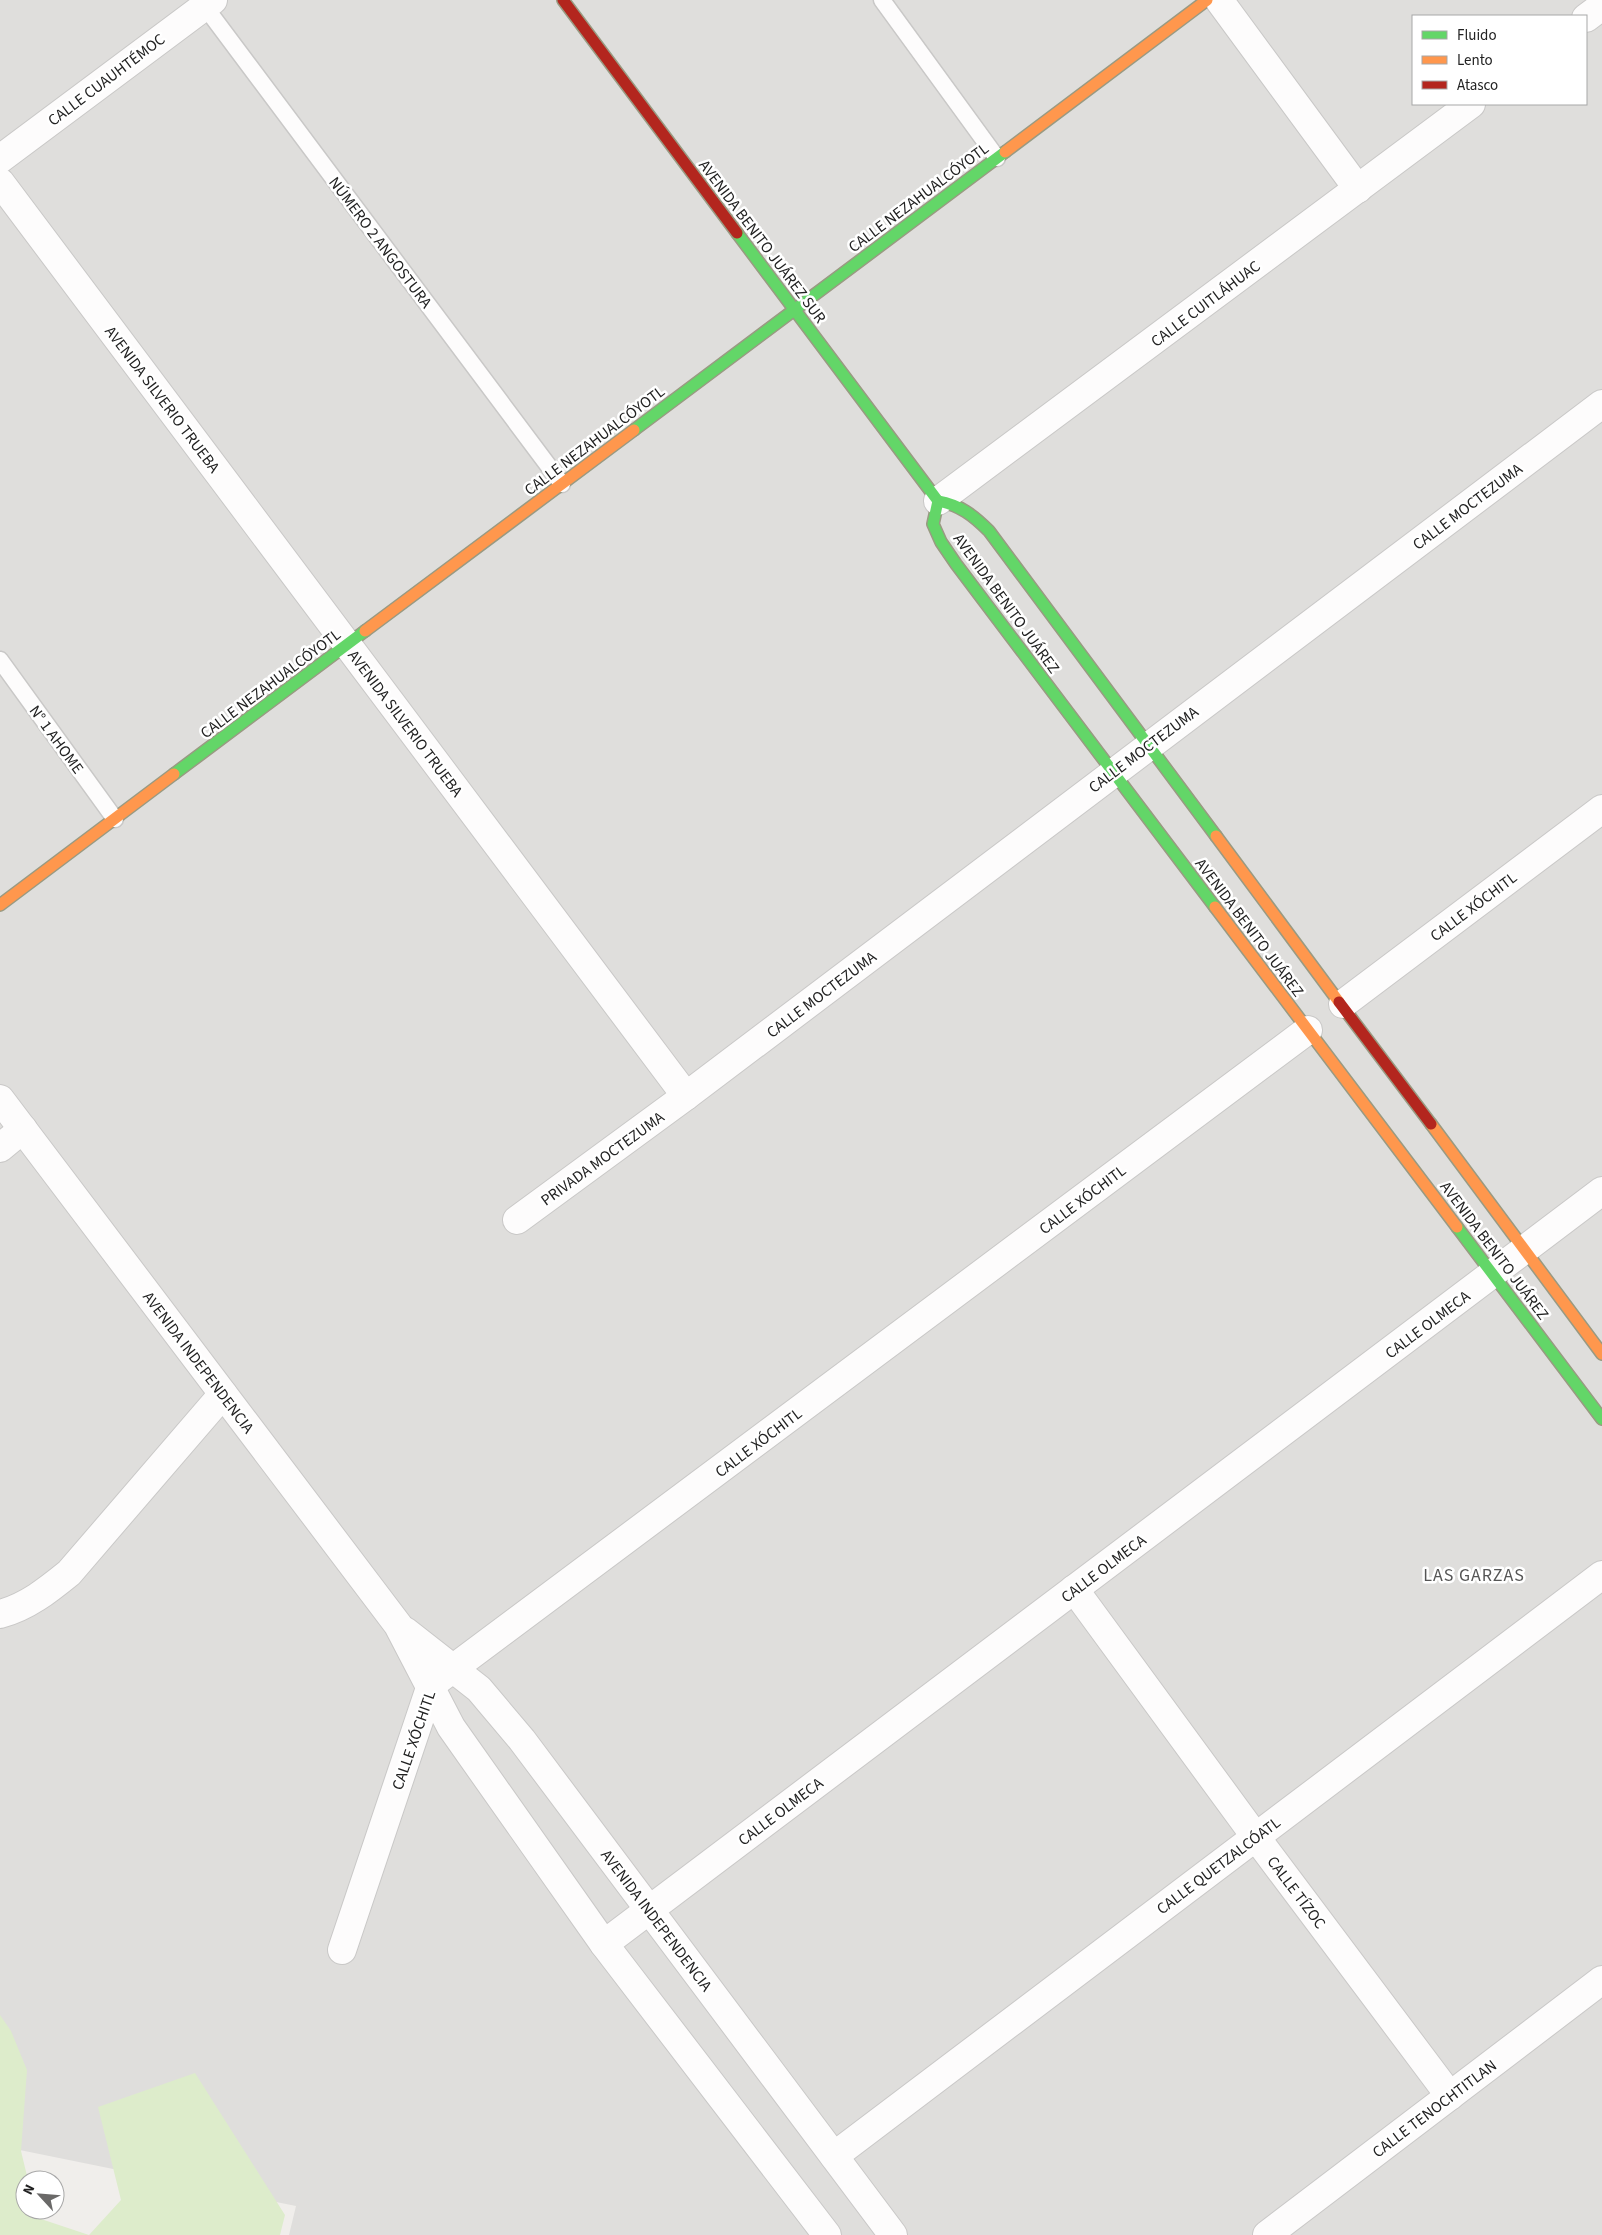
<svg xmlns="http://www.w3.org/2000/svg" width="1602" height="2235" font-family="'Source Sans 3',sans-serif">
<style>
.residential{fill:#dfdedc;fill-rule:evenodd}
.grass{fill:#ddeccb}
.lines{fill:none;stroke-linecap:round;stroke-linejoin:round}
.lane-casing{stroke:#c9c8c7;stroke-width:19}
.street-casing{stroke:#c9c8c7;stroke-width:30}
.fast-casing{stroke:#999a82;stroke-width:14}
.slow-casing{stroke:#999a82;stroke-width:14}
.jam-casing{stroke:#999a82;stroke-width:14}
.lane{stroke:#fdfcfc;stroke-width:16}
.street{stroke:#fdfcfc;stroke-width:28}
.fast{stroke:#63d668;stroke-width:11}
.slow{stroke:#ff974d;stroke-width:11}
.jam{stroke:#b3261e;stroke-width:11}
.labels{text-anchor:middle;stroke-width:5;stroke-linejoin:round;paint-order:stroke}
.street-label{font-size:16px;fill:#222;stroke:#fff}
.neighbourhood-label{font-size:18px;letter-spacing:1px;fill:#555;stroke:#fff}
</style>
<rect width="100%" height="100%" fill="#f0eeeb"/>
<path class="residential" d="M0 0H1602V2235H289L296 2206 0 2146ZM1413 16H1586V104H1413Z"/>
<polygon class="grass" points="0,2015 11,2031 27,2070 21,2151 28,2180 25,2180 25,2210 36,2210 38,2218 89,2235 121,2200 98,2107 195,2073 285,2215 280,2235 0,2235"/>
<g class="lines">
<g class="lane-casing">
<g id="lane">
<polyline points="200,0 562,484"/>
<polyline points="882,0 997,158"/>
<polyline points="0,660 115,819"/>
</g>
</g>
<g class="street-casing">
<g id="street">
<polyline points="1219,0 1358,189"/>
<polyline points="1586,18 1602,6"/>
<polyline points="0,159 213,0"/>
<polyline points="0,182 686,1096"/>
<polyline points="938,501 1471,104"/>
<polyline points="1343,1004 1602,809"/>
<polyline points="0,1099 398,1625 451,1727 604,1944 827,2235"/>
<polyline points="0,1148 23,1129"/>
<polyline points="517,1220 686,1096 1602,404"/>
<polyline points="1074,1589 1255,1836 1450,2096"/>
<path d="M0 1614C27 1607 48 1590 69 1573L223 1394"/>
<polyline points="405,1631 479,1689 522,1740 893,2235"/>
<polyline points="604,1944 1602,1191"/>
<polyline points="342,1950 431,1685 1308,1030"/>
<polyline points="834,2156 1602,1575"/>
<polyline points="1267,2235 1602,1980"/>
</g>
</g>
<g class="fast-casing">
<g id="fast">
<polyline points="737,233 938,501"/>
<polyline points="634,430 1005,152"/>
<polyline points="938,501 933,524 941,542 956,564 1215,907"/>
<path d="M938 501C960 505 973 515 989 531L1216 836"/>
<polyline points="174,774 365,631"/>
<polyline points="1457,1227 1602,1419"/>
</g>
</g>
<g class="slow-casing">
<g id="slow">
<polyline points="1005,152 1207,0"/>
<polyline points="365,631 634,430"/>
<polyline points="1216,836 1339,1002"/>
<polyline points="0,905 174,774"/>
<polyline points="1215,907 1457,1227"/>
<polyline points="1431,1124 1602,1354"/>
</g>
</g>
<g class="jam-casing">
<g id="jam">
<polyline points="563,0 737,233"/>
<polyline points="1339,1002 1431,1124"/>
</g>
</g>
<use href="#lane" class="lane"/>
<use href="#street" class="street"/>
<use href="#fast" class="fast"/>
<use href="#slow" class="slow"/>
<use href="#jam" class="jam"/>
</g>
<g class="labels">
<g class="street-label">
<text transform="translate(106 79) rotate(-37)" y="6">CALLE CUAUHTÉMOC</text>
<text transform="translate(918 197) rotate(-37)" y="6">CALLE NEZAHUALCÓYOTL</text>
<text transform="translate(763 241) rotate(53)" y="6">AVENIDA BENITO JUÁREZ SUR</text>
<text transform="translate(381 242) rotate(53)" y="6">NÚMERO 2 ANGOSTURA</text>
<text transform="translate(1205 303) rotate(-37)" y="6">CALLE CUITLÁHUAC</text>
<text transform="translate(163 399) rotate(53)" y="6">AVENIDA SILVERIO TRUEBA</text>
<text transform="translate(594 440) rotate(-37)" y="6">CALLE NEZAHUALCÓYOTL</text>
<text transform="translate(1467 506) rotate(-37)" y="6">CALLE MOCTEZUMA</text>
<text transform="translate(1007 603) rotate(54)" y="6">AVENIDA BENITO JUÁREZ</text>
<text transform="translate(270 683) rotate(-37)" y="6">CALLE NEZAHUALCÓYOTL</text>
<text transform="translate(406 723) rotate(53)" y="6">AVENIDA SILVERIO TRUEBA</text>
<text transform="translate(57 739) rotate(54)" y="6">N° 1 AHOME</text>
<text transform="translate(1143 749) rotate(-37)" y="6">CALLE MOCTEZUMA</text>
<text transform="translate(1473 906) rotate(-37)" y="6">CALLE XÓCHITL</text>
<text transform="translate(1250 927) rotate(53)" y="6">AVENIDA BENITO JUÁREZ</text>
<text transform="translate(821 994) rotate(-37)" y="6">CALLE MOCTEZUMA</text>
<text transform="translate(602 1158) rotate(-36)" y="6">PRIVADA MOCTEZUMA</text>
<text transform="translate(1082 1199) rotate(-37)" y="6">CALLE XÓCHITL</text>
<text transform="translate(1495 1250) rotate(53)" y="6">AVENIDA BENITO JUÁREZ</text>
<text transform="translate(1427 1324) rotate(-37)" y="6">CALLE OLMECA</text>
<text transform="translate(199 1362) rotate(53)" y="6">AVENIDA INDEPENDENCIA</text>
<text transform="translate(758 1442) rotate(-37)" y="6">CALLE XÓCHITL</text>
<text transform="translate(1103 1568) rotate(-37)" y="6">CALLE OLMECA</text>
<text transform="translate(413 1740) rotate(-71)" y="6">CALLE XÓCHITL</text>
<text transform="translate(780 1811) rotate(-37)" y="6">CALLE OLMECA</text>
<text transform="translate(1218 1865) rotate(-37)" y="6">CALLE QUETZALCÓATL</text>
<text transform="translate(1297 1892) rotate(53)" y="6">CALLE TÍZOC</text>
<text transform="translate(657 1920) rotate(53)" y="6">AVENIDA INDEPENDENCIA</text>
<text transform="translate(1434 2108) rotate(-37)" y="6">CALLE TENOCHTITLAN</text>
</g>
<g class="neighbourhood-label">
<text x="1474" y="1581">LAS GARZAS</text>
</g>
</g>
<rect x="1412" y="15" width="175" height="90" fill="#ffffff" stroke="#a7a7a7"/>
<rect x="1422" y="31" width="25" height="8" fill="#63d668" stroke="#a7a7a7"/>
<text x="1457" y="40" font-size="15" fill="#222222">Fluido</text>
<rect x="1422" y="56" width="25" height="8" fill="#ff974d" stroke="#a7a7a7"/>
<text x="1457" y="65" font-size="15" fill="#222222">Lento</text>
<rect x="1422" y="81" width="25" height="8" fill="#b3261e" stroke="#a7a7a7"/>
<text x="1457" y="90" font-size="15" fill="#222222">Atasco</text>
<g transform="translate(40 2195) rotate(296)"><circle r="24" fill="#ffffff" stroke="#a7a7a7"/>
<path d="M0-4L9 19L0 12L-9 19Z" fill="#6a6968"/>
<text y="-8" font-size="14" font-weight="bold" text-anchor="middle" fill="#222222">N</text>
</g>
</svg>
